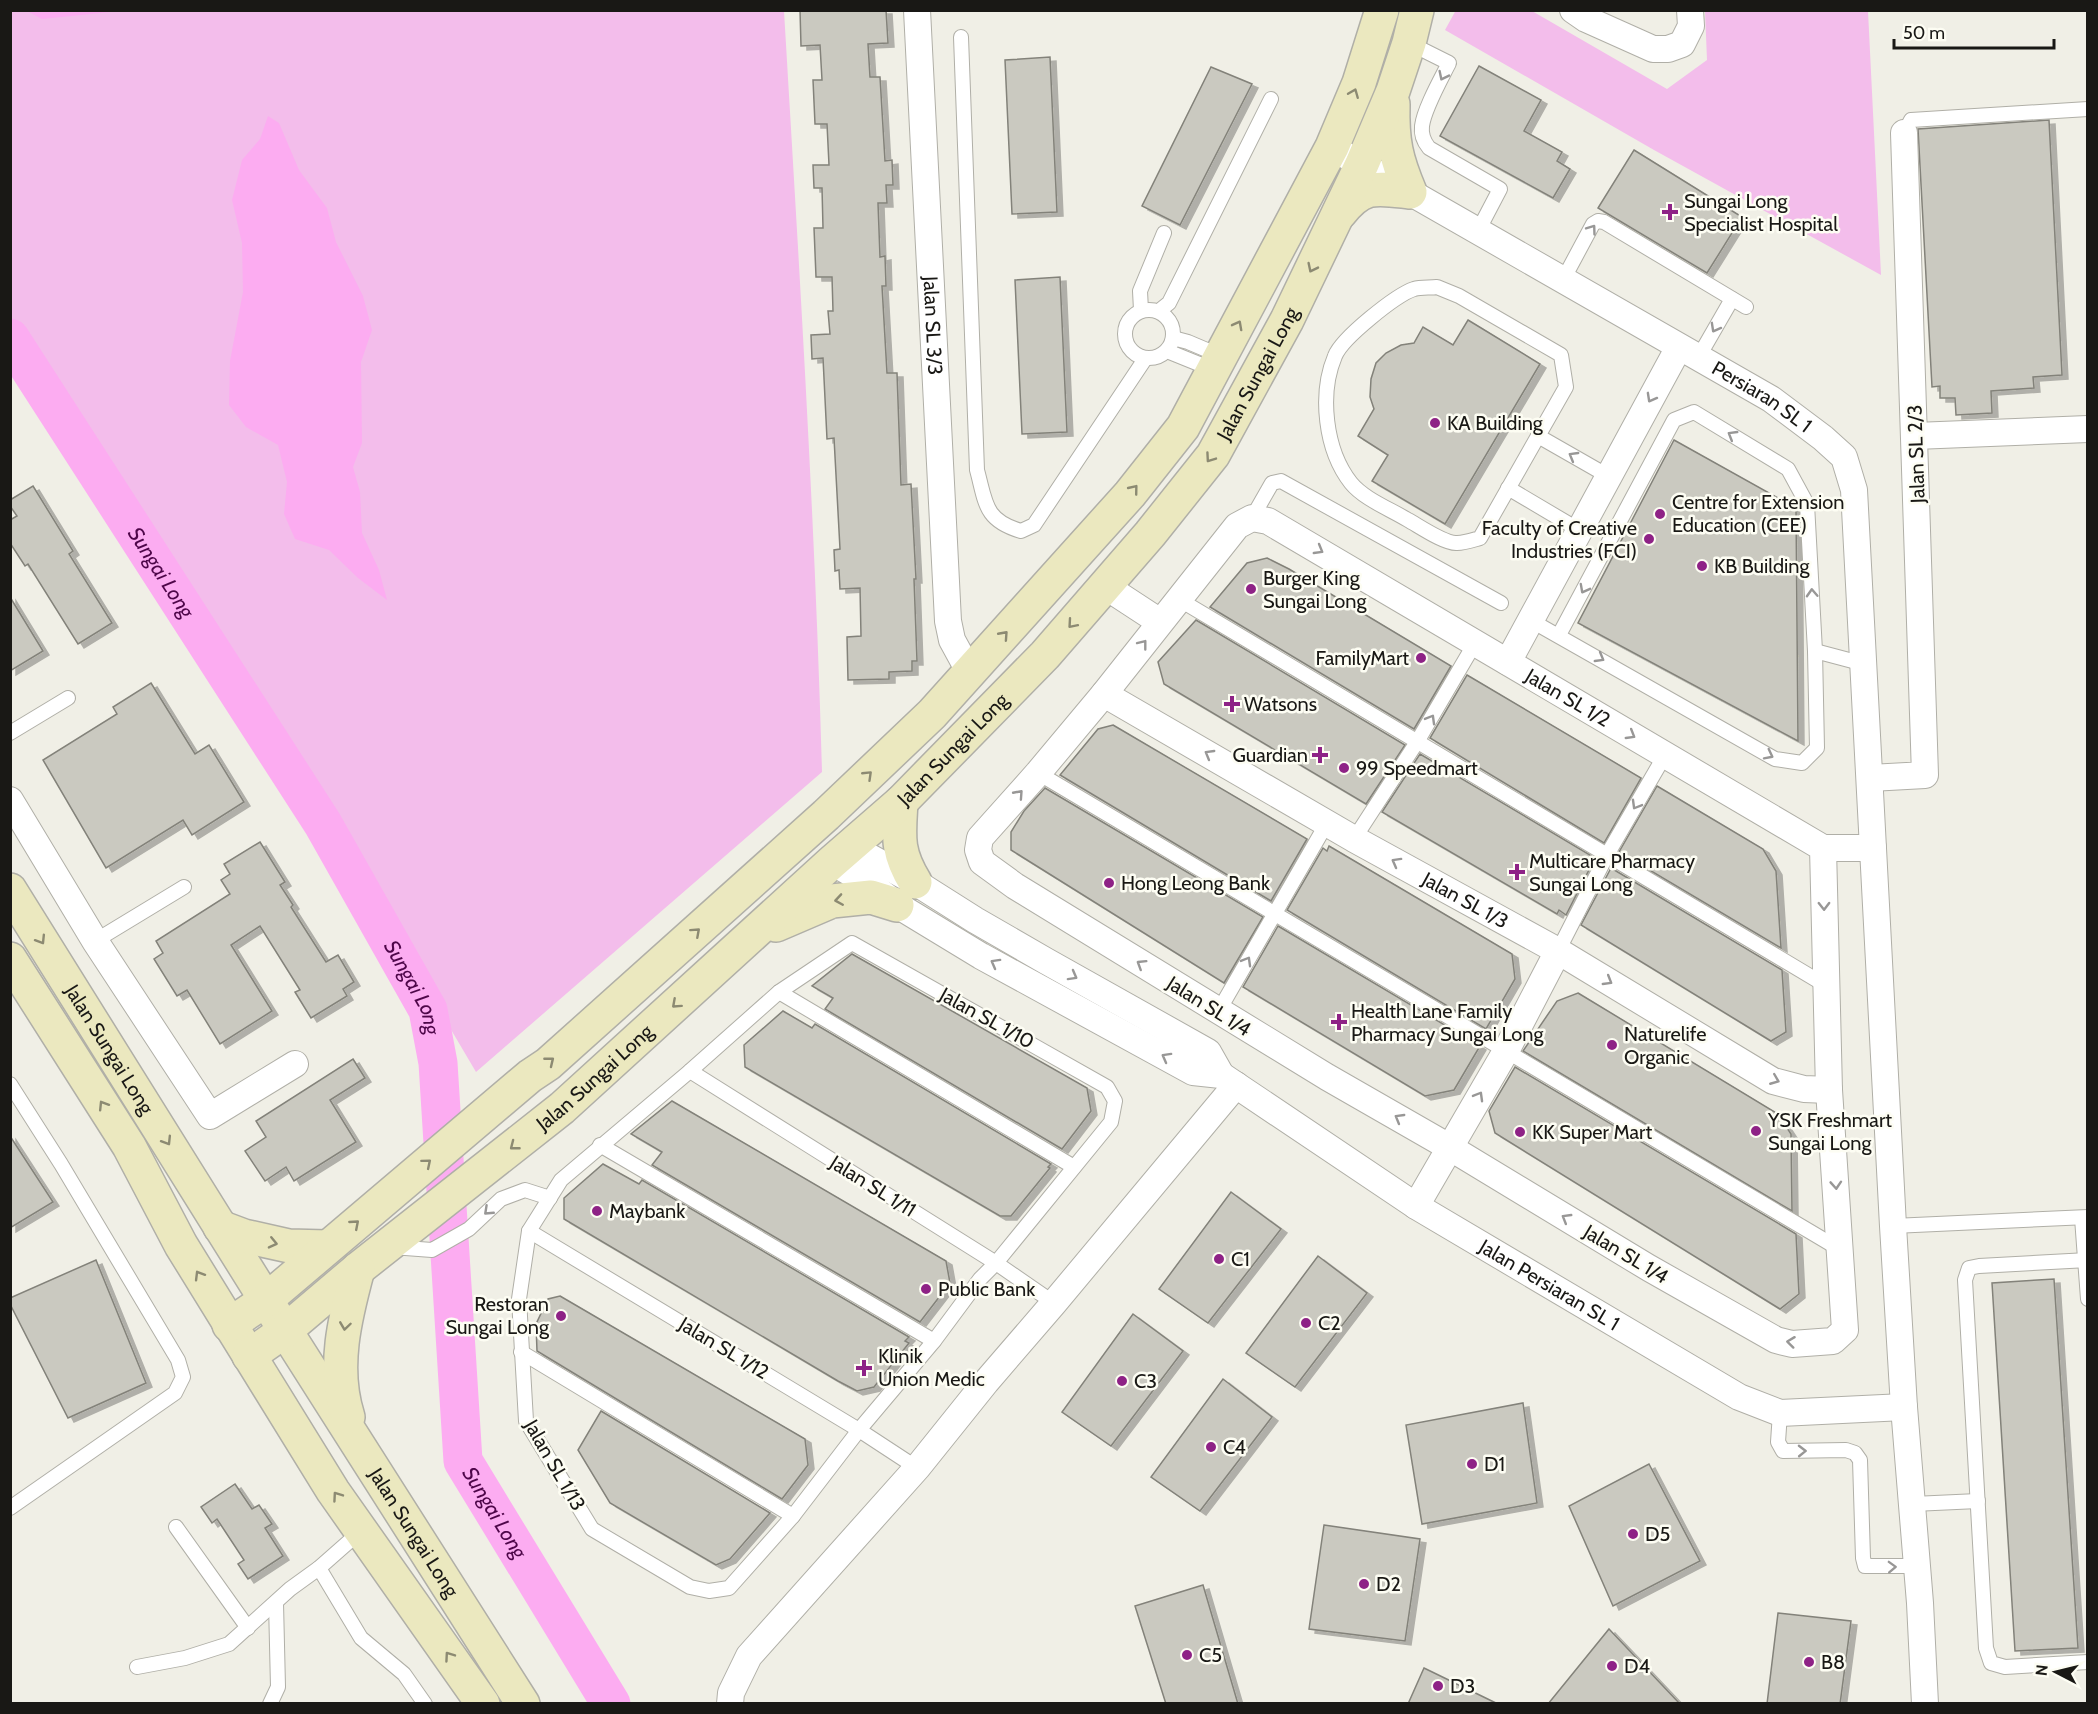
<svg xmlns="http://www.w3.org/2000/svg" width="2098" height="1714" font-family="Cabin,sans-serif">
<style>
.green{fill:#f3bdeb}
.water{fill:#fcacf1}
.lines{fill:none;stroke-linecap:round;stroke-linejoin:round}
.river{stroke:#fcacf1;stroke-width:39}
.building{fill:#cac9c0;stroke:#83827a;stroke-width:1.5;filter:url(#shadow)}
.lane-casing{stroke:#b0afa7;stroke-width:16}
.street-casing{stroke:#b0afa7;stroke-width:28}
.secondary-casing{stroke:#b0afa7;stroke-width:36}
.lane{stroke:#fff;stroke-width:14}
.street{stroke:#fff;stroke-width:26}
.secondary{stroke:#ebe8bf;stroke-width:33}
.oneway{stroke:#989796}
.oneway2{stroke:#8c8a72}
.poi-dot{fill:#8e2286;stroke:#fdfdf3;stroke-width:2}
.labels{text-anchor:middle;stroke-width:5;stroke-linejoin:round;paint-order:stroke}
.poi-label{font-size:20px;fill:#191815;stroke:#fdfdf3;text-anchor:start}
.street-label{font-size:20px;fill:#191815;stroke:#fdfdf3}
.water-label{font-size:21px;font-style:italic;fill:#4e0649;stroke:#fdfdf3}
</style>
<defs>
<filter id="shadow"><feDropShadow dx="6" dy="4" stdDeviation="0" flood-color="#0004"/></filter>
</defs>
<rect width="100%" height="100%" fill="#f0efe6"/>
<g class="green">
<polygon points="1456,10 1532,11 1667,89 1707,60 1705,11 1868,11 1881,275 1654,150 1445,30"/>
<path d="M11 11H784C799 264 815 518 822 772L476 1072 302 777 11 318Z"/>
</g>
<g class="water">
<polygon points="25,10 120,10 120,11 42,19"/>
<polygon points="268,116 279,123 299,170 327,208 336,242 363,296 372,330 361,362 362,443 353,467 360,492 362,533 379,570 387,600 358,578 329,550 295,539 284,514 287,482 278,445 246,427 229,405 230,361 243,292 242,243 232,200 242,160 260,139"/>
</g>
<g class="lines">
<path class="river" id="s1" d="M10 338 323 824 428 1010 438 1063 463 1461 611 1704"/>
</g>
<g class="building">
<polygon points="800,10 886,10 888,43 868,44 870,77 880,77 885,161 892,160 893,185 886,185 887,203 878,203 880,257 885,256 886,286 882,286 887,373 897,373 901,485 911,484 916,579 914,579 917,661 912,661 912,671 889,672 889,679 848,680 847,637 861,636 860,588 840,589 839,570 835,571 834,550 840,549 834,438 827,439 823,358 812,359 811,335 830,334 828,311 833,311 832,277 816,277 814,228 823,228 822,188 814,188 813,165 829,165 827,124 815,124 813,80 822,80 820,45 801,46"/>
<polygon points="1050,57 1057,212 1012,214 1005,60"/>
<polygon points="1479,66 1541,100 1524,131 1562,152 1557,161 1570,169 1553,198 1440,136"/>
<polygon points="1211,67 1252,84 1180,225 1142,206"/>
<polygon points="2049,120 2062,375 2033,377 2034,388 1991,391 1992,413 1956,415 1955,398 1940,398 1940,386 1932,387 1918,129"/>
<polygon points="1634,150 1742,217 1707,273 1598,208"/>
<polygon points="1060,277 1067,432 1022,434 1015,280"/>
<polygon points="1468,320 1540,364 1445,524 1372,481 1388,455 1358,436 1374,409 1370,397 1371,379 1376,363 1386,353 1401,345 1414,343 1423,327 1453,345"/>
<polygon points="1674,440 1796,508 1798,741 1578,623"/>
<polygon points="33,486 73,551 69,554 112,623 78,644 28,564 25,566 10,543 10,520 17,516 10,506 10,500"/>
<polygon points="1267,558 1289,569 1451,666 1414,729 1210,607 1247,563"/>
<polygon points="10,597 43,651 10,671"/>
<polygon points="1196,620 1405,745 1366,804 1164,684 1158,662"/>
<polygon points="1467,675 1641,778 1604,843 1430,738"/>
<polygon points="151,683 195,754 209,745 244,802 192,835 183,820 106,868 43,760 117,714 113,707"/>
<polygon points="1113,725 1307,839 1271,901 1060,775 1098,729"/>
<polygon points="1420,754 1595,858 1566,915 1559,910 1557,914 1382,812"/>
<polygon points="1657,786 1763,849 1776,871 1781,948 1619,852"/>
<polygon points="1045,788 1263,917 1224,983 1011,850 1011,832 1024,811"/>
<polygon points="260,842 285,882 280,885 293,905 291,907 326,962 338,955 354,982 343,989 347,996 311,1018 295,992 300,990 260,926 231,945 272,1011 220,1044 187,990 177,996 154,959 163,953 156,941 230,894 221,880 230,874 224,864"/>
<polygon points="1329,846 1512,954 1515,979 1486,1029 1287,910 1323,848 1327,851"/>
<polygon points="1611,868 1782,970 1786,1032 1771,1041 1581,925"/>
<polygon points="1278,926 1480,1046 1454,1090 1425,1096 1243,987"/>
<polygon points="852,954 1087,1088 1091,1111 1062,1149 825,1009 833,998 812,986"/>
<polygon points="1578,993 1778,1114 1791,1134 1792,1211 1523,1051 1557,1001"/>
<polygon points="783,1011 812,1028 815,1024 1051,1164 1048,1167 1050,1168 1011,1216 1000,1216 745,1067 744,1045"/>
<polygon points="353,1059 365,1078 330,1100 356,1142 294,1181 286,1167 265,1181 245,1151 266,1137 256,1121"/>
<polygon points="1515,1067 1796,1234 1799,1294 1780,1309 1495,1133 1489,1111"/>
<polygon points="672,1101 946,1261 950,1283 920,1322 652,1165 662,1152 631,1134"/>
<polygon points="10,1136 53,1202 10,1228"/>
<polygon points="603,1164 639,1184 642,1180 909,1337 905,1341 909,1343 874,1387 857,1391 838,1381 564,1219 564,1198"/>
<polygon points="1231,1192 1281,1229 1208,1323 1159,1289"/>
<polygon points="1318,1256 1367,1293 1295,1387 1246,1353"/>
<polygon points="96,1260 146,1383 68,1418 10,1304 10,1298"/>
<polygon points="2054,1279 2078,1648 2015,1651 1992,1283"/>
<polygon points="560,1296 805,1439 808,1465 782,1499 537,1351 536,1324 548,1299"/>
<polygon points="1133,1314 1183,1351 1111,1446 1062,1412"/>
<polygon points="1223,1379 1272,1417 1200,1511 1151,1477"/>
<polygon points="1523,1403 1537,1503 1422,1524 1406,1425"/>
<polygon points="601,1411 770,1513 730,1559 716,1565 610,1503 578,1450"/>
<polygon points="1649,1464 1700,1561 1613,1606 1569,1506"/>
<polygon points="235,1484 252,1509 259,1505 272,1524 265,1528 283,1556 248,1579 238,1564 244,1560 217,1519 212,1523 201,1507"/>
<polygon points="1324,1525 1420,1539 1405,1641 1309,1629"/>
<polygon points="1203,1585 1238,1704 1166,1704 1135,1606"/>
<polygon points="1778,1613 1851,1621 1840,1704 1767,1704"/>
<polygon points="1609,1629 1680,1704 1548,1704"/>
<polygon points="1424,1668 1498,1704 1408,1704"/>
</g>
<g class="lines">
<g class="lane-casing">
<g id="lane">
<path d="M961 37 977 470C986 503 984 520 1021 531L1034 525 1145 359"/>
<path d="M1409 43 1449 63C1441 79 1424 109 1422 126 1421 134 1424 142 1429 148L1500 189 1478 231"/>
<polyline points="1904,133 1911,120 2088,109"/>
<polyline points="1563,280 1593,224 1598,221 1604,222 1746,307"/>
<path d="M1437 287 1459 296 1561 355 1566 387 1480 538C1473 540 1465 543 1457 543 1445 544 1419 526 1408 520 1390 509 1364 499 1351 483 1325 450 1319 394 1335 356 1342 338 1396 295 1414 289 1421 287 1430 288 1437 287Z"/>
<circle cx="1149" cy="334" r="24"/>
<polyline points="1141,310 1140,291 1164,233"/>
<polyline points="1159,311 1169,303 1271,99"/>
<polyline points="1173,338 1188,342 1221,356"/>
<polyline points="1167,351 1214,370"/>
<polyline points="1698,358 1732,299"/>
<polyline points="1538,436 1608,476"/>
<polyline points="1508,488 1579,530"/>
<polyline points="1252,518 1272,483 1281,481 1501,603"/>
<polyline points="1180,600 1825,985"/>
<polyline points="1530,620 1775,759 1802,763 1817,748 1815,651 1807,504 1788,469 1694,412 1674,420 1559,635"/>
<polyline points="1815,651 1864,664"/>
<polyline points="10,733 68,698"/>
<polyline points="1038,773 1841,1250"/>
<polyline points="1354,839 1417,742 1475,643"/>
<polyline points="95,941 184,887"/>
<polygon points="852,943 1107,1087 1115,1101 1111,1122 996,1263 980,1279 934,1341 859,1430 793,1516 729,1588 709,1591 690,1587 592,1529 526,1421 519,1299 529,1231 561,1180 690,1071 779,992"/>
<polyline points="1558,951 1607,855 1665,755"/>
<polyline points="779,992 1074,1167"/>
<polyline points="1218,1012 1327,823"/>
<polyline points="690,1071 996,1263 1054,1303"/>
<polyline points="10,1084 61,1164 178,1360 183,1377 175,1393 10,1508"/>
<polyline points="600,1145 934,1341"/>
<polyline points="2082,1218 2088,1299"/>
<polyline points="1893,1226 2088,1217"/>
<polyline points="529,1231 859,1430 917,1468"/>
<polyline points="392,1247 432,1250 469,1229 501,1199 525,1190 550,1198"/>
<polyline points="2088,1260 1979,1266 1969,1268 1965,1280 1986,1648 1991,1663 2005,1667 2088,1662"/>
<polyline points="521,1352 793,1516"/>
<polyline points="1780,1413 1778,1442 1783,1451 1846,1450 1855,1453 1860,1460 1863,1558 1865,1566 1918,1566"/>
<polyline points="1913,1504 1978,1501"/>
<polyline points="176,1527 248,1628"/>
<polyline points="319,1568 361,1638 404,1674 425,1704"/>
<polyline points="137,1667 185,1658 229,1644 290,1589 319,1568 361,1531"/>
<polyline points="270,1704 278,1687 276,1603"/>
</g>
</g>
<g class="street-casing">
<g id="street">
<path id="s2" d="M917 10 948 621 952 640 970 673"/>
<polyline points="1573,10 1586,19 1653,49 1668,49 1682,44 1691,26 1690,10"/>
<path id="s3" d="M1345 155 1771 399 1823 438 1844 457 1854 490 1893 1226 1904 1407 1920 1603 1925 1704"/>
<polyline points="1915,436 2088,429"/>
<polyline points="1105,586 1160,622"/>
<polyline points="1508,662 1679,347"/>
<path id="s4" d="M1104 694 1354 839 1558 951 1773 1081 1804 1089 1829 1090"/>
<polyline points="1870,778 1925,775 1904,133"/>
<polyline points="10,800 95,941 210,1116 295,1064"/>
<polyline points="850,846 915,882 975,920 1046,961 1208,1052 1221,1075"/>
<path id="s5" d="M1823 848 1829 1090 1845 1330 1833 1341 1792 1344 1776 1340 1649 1268 1449 1147 1327 1077 1015 886 982 862 978 850 980 838 1038 773 1104 694 1237 526 1252 518 1268 521 1823 848H1873"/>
<path id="s6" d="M832 862 873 886 897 905 981 956 1193 1072 1221 1075 1416 1206 1739 1397 1780 1413 1904 1407"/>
<polyline points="1416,1206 1506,1051 1558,951"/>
<polyline points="730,1704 731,1693 749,1656 917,1468 986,1382 1054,1303 1236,1085"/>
</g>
</g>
<g class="secondary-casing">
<g id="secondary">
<path d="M1340 213C1363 184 1376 188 1410 192 1396 159 1392 141 1393 104"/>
<path d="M901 802C899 836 896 851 915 882"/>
<path id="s7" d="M10 890 266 1300 523 1704"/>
<polyline points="776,925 832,901 871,897 897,905"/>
<polyline points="10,959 129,1146 181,1245 333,1491 483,1704"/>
<polyline points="220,1227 244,1236 289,1246 327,1247"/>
<polyline points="229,1325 266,1300 530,1076 548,1064 826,815 932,714 1130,494 1183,427 1332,147 1359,83 1382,10"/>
<path id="s8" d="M249 1356 286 1330 358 1269 562 1108 832 862 901 802 1045 655 1150 534 1213 455 1287 320 1362 164 1393 91 1409 43 1417 10"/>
<path d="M348 1417C332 1368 345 1317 358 1269"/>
</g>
</g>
<use href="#lane" class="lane"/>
<use href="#street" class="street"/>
<use href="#secondary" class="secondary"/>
</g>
<defs><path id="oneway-chevron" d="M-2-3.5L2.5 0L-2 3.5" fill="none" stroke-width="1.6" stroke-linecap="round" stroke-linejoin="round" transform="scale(1.5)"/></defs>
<g class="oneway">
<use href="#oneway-chevron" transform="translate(1443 76) rotate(116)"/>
<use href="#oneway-chevron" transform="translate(1592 229) rotate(-54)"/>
<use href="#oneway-chevron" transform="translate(1715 328) rotate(119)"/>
<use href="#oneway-chevron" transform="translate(1651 398) rotate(119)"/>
<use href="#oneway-chevron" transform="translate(1732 435) rotate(-149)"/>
<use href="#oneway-chevron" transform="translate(1573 456) rotate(-150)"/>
<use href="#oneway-chevron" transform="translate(1319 550) rotate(30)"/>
<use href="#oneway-chevron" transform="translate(1584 589) rotate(118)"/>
<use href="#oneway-chevron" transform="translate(1812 593) rotate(-93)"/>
<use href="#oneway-chevron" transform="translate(1143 644) rotate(-52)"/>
<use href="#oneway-chevron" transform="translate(1600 658) rotate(30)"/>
<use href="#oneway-chevron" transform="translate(1431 719) rotate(-60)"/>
<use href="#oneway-chevron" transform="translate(1631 735) rotate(31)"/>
<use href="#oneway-chevron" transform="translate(1209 754) rotate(-150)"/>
<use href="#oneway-chevron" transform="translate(1769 755) rotate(27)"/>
<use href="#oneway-chevron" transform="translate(1019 794) rotate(-48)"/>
<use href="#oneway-chevron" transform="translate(1636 805) rotate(120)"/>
<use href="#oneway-chevron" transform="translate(1396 862) rotate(-151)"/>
<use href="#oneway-chevron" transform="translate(1824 906) rotate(89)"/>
<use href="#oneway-chevron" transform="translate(1247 961) rotate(-60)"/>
<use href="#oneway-chevron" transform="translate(995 963) rotate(-151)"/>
<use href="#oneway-chevron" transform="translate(1141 964) rotate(-148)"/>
<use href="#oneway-chevron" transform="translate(1073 976) rotate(29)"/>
<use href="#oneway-chevron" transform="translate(1608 981) rotate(31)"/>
<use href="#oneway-chevron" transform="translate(1166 1057) rotate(-151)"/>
<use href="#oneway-chevron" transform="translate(1775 1080) rotate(22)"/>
<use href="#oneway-chevron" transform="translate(1479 1096) rotate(-60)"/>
<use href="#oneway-chevron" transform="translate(1399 1118) rotate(-150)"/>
<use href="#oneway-chevron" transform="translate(1836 1185) rotate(86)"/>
<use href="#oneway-chevron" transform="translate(488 1211) rotate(137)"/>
<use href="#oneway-chevron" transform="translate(1566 1218) rotate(-149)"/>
<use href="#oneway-chevron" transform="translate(1791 1342) rotate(-173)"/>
<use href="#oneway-chevron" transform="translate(1802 1451) rotate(-1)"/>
<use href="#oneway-chevron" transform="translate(1892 1567) rotate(-2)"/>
</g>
<g class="oneway2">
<use href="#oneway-chevron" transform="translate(1354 93) rotate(-68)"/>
<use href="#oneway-chevron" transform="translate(1312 268) rotate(116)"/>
<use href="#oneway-chevron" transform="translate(1238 325) rotate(-62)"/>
<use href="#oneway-chevron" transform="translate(1210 458) rotate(125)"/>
<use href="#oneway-chevron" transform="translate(1134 489) rotate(-51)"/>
<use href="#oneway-chevron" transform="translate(1072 624) rotate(131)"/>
<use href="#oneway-chevron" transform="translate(1004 635) rotate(-48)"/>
<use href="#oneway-chevron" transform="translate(868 775) rotate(-44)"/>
<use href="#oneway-chevron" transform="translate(839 900) rotate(171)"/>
<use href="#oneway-chevron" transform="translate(696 932) rotate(-42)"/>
<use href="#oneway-chevron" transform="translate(41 940) rotate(58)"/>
<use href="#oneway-chevron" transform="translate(676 1004) rotate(138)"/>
<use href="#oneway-chevron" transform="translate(550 1061) rotate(-39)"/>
<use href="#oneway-chevron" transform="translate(103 1105) rotate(-122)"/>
<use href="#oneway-chevron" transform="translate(167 1141) rotate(58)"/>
<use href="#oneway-chevron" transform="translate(514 1146) rotate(142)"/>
<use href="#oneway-chevron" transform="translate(427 1163) rotate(-40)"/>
<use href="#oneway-chevron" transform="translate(355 1224) rotate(-41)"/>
<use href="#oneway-chevron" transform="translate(273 1243) rotate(13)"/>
<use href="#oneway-chevron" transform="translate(199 1275) rotate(-121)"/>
<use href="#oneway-chevron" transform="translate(345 1326) rotate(98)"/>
<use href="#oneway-chevron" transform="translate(337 1496) rotate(-125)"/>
<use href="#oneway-chevron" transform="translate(449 1656) rotate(-125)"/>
</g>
<g class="poi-dot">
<path d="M1667 203h6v6h6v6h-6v6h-6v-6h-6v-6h6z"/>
<circle cx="1435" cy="423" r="6"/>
<circle cx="1660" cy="514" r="6"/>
<circle cx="1649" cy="539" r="6"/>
<circle cx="1702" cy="566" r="6"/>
<circle cx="1251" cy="589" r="6"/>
<circle cx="1421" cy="658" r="6"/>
<path d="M1229 695h6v6h6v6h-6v6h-6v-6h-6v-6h6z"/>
<path d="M1317 746h6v6h6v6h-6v6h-6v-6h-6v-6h6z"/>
<circle cx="1344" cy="768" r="6"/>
<path d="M1514 863h6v6h6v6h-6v6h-6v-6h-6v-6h6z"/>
<circle cx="1109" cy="883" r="6"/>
<path d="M1336 1013h6v6h6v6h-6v6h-6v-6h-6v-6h6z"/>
<circle cx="1612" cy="1045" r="6"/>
<circle cx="1756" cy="1131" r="6"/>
<circle cx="1520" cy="1132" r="6"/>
<circle cx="597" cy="1211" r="6"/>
<circle cx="1219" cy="1259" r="6"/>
<circle cx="926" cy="1289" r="6"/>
<circle cx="561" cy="1316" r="6"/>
<circle cx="1306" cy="1323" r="6"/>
<path d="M861 1359h6v6h6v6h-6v6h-6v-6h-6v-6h6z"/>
<circle cx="1122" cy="1381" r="6"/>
<circle cx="1211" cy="1447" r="6"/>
<circle cx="1472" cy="1464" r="6"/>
<circle cx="1633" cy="1534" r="6"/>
<circle cx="1364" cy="1584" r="6"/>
<circle cx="1187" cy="1655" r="6"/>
<circle cx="1809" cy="1662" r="6"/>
<circle cx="1612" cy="1666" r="6"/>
<circle cx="1438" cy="1686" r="6"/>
</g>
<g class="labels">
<g class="poi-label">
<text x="1684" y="208">Sungai Long<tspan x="1684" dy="23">Specialist Hospital</tspan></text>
<text x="1447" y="430">KA Building</text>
<text x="1672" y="509">Centre for Extension<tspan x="1672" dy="23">Education (CEE)</tspan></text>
<text x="1637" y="535" text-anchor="end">Faculty of Creative<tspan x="1637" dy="23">Industries (FCI)</tspan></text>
<text x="1714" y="573">KB Building</text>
<text x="1263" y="585">Burger King<tspan x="1263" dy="23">Sungai Long</tspan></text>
<text x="1409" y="665" text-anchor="end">FamilyMart</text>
<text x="1244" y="711">Watsons</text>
<text x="1308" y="762" text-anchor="end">Guardian</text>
<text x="1356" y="775">99 Speedmart</text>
<text x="1529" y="868">Multicare Pharmacy<tspan x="1529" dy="23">Sungai Long</tspan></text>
<text x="1121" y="890">Hong Leong Bank</text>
<text x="1351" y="1018">Health Lane Family<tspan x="1351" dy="23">Pharmacy Sungai Long</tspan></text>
<text x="1624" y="1041">Naturelife<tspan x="1624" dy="23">Organic</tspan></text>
<text x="1768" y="1127">YSK Freshmart<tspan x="1768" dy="23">Sungai Long</tspan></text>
<text x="1532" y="1139">KK Super Mart</text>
<text x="609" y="1218">Maybank</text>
<text x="1231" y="1266">C1</text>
<text x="938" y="1296">Public Bank</text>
<text x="549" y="1311" text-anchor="end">Restoran<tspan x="549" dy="23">Sungai Long</tspan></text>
<text x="1318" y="1330">C2</text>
<text x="878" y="1363">Klinik<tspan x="878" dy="23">Union Medic</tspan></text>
<text x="1134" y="1388">C3</text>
<text x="1223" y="1454">C4</text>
<text x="1484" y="1471">D1</text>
<text x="1645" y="1541">D5</text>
<text x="1376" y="1591">D2</text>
<text x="1199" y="1662">C5</text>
<text x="1821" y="1669">B8</text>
<text x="1624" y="1673">D4</text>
<text x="1450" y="1693">D3</text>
</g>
<g class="street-label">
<text dy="7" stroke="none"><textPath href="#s2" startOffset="316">Jalan SL 3/3</textPath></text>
<text dy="7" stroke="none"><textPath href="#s8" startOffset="1416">Jalan Sungai Long</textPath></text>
<text dy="7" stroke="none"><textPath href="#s3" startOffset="482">Persiaran SL 1</textPath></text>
<text transform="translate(1916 454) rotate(-92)" y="7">Jalan SL 2/3</text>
<text dy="7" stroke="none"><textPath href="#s5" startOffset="2294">Jalan SL 1/2</textPath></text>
<text dy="7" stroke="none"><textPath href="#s8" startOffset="930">Jalan Sungai Long</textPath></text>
<text dy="7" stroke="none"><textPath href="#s4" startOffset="416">Jalan SL 1/3</textPath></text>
<text transform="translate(1209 1006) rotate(32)" y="7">Jalan SL 1/4</text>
<text transform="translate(987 1018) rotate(29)" y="7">Jalan SL 1/10</text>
<text dy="7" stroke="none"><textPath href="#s7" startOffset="188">Jalan Sungai Long</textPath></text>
<text dy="7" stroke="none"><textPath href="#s8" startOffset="444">Jalan Sungai Long</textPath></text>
<text transform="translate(873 1186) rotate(32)" y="7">Jalan SL 1/11</text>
<text transform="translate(1626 1254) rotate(31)" y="7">Jalan SL 1/4</text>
<text dy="7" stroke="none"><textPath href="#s6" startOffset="836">Jalan Persiaran SL 1</textPath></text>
<text transform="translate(724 1348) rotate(31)" y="7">Jalan SL 1/12</text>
<text transform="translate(555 1465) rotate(60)" y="7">Jalan SL 1/13</text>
<text dy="7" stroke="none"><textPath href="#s7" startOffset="759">Jalan Sungai Long</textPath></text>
</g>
<g class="water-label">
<text dy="7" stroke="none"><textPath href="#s1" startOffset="279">Sungai Long</textPath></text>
<text dy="7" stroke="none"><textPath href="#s1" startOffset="765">Sungai Long</textPath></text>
<text dy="7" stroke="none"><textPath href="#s1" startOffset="1305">Sungai Long</textPath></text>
</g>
</g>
<rect width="2098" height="1714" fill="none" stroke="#191815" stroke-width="24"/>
<g transform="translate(2056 1672) rotate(277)" stroke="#fdfdf3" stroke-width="4.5" paint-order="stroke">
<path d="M0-4.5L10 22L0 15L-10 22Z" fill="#191815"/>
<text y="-9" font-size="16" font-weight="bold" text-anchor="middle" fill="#191815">N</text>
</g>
<path d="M1894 39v9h160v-9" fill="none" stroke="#191815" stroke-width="3"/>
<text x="1903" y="39" font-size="18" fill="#191815" stroke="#fdfdf3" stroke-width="4.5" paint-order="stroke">50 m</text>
</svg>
